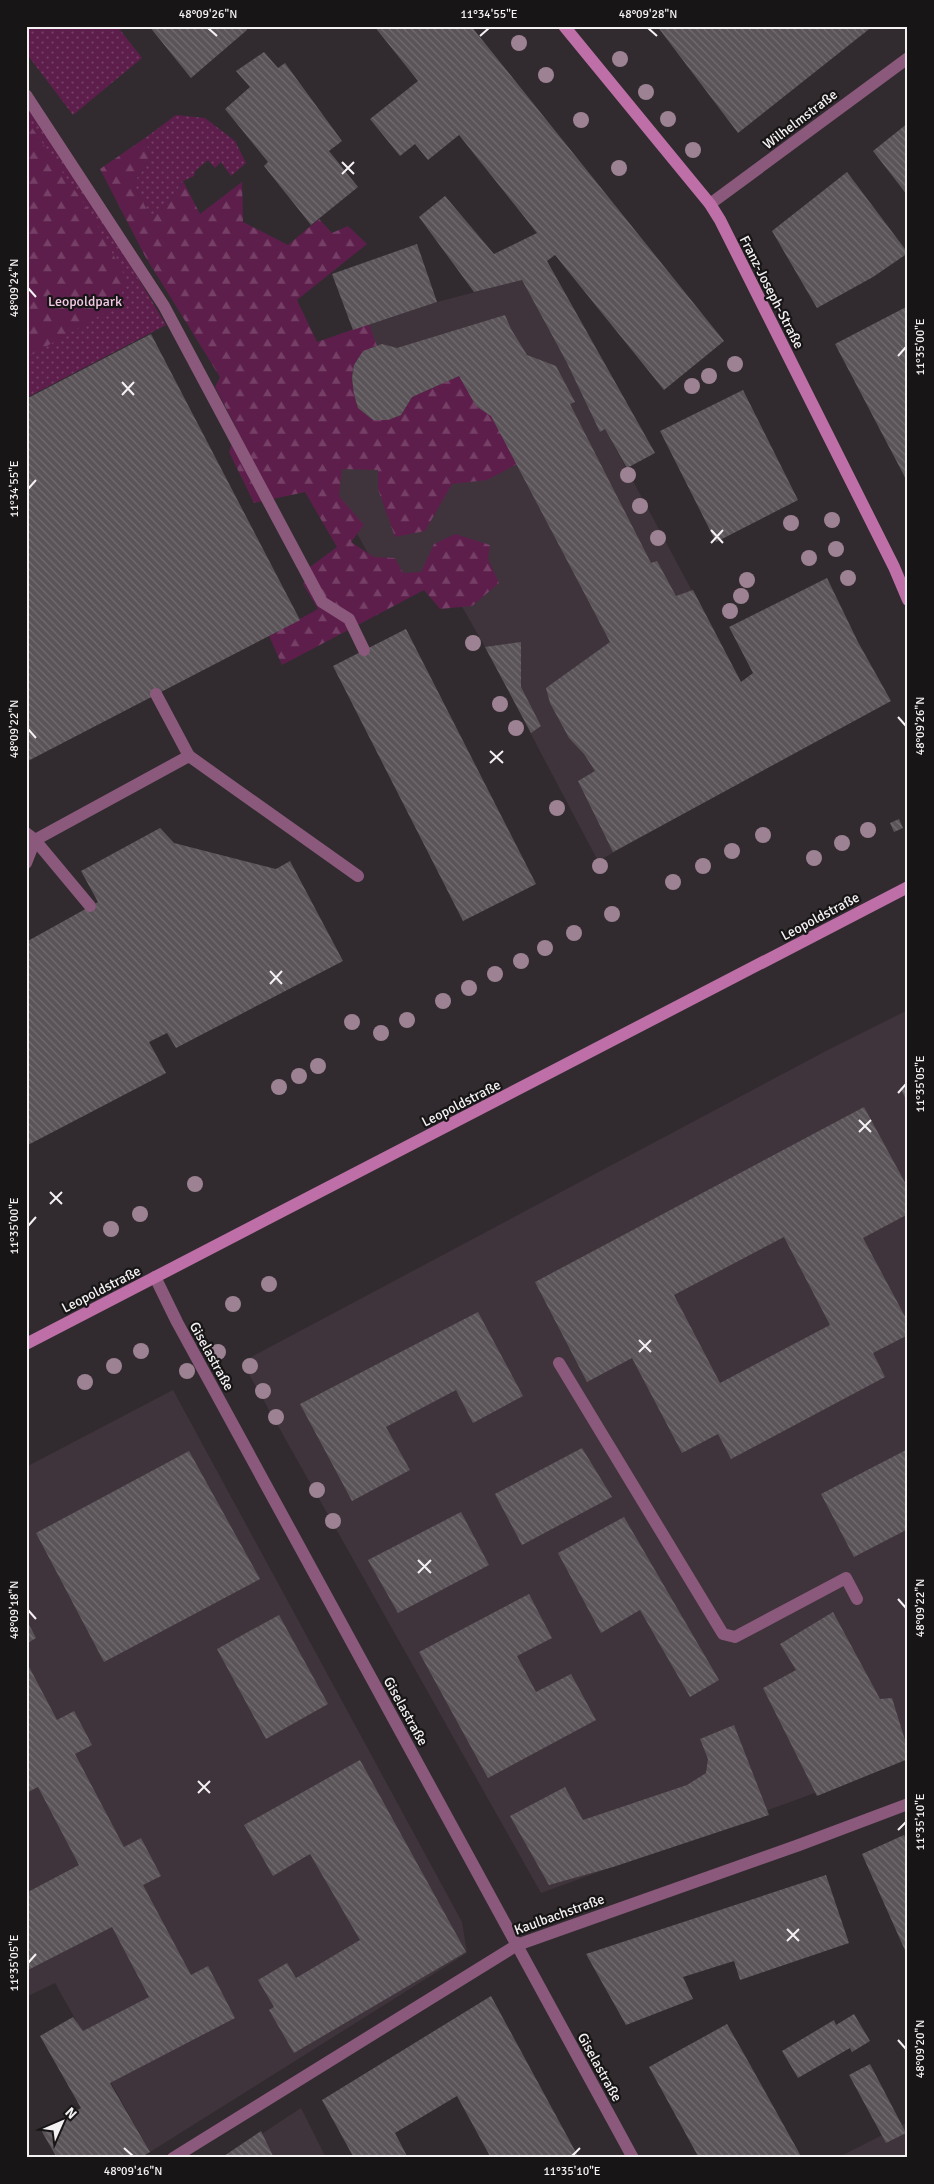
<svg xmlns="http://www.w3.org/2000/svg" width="934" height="2184" font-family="Signika,sans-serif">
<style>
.built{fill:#3f343b}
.grass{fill:url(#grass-dots)}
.forest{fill:url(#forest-firs)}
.building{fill:url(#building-back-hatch);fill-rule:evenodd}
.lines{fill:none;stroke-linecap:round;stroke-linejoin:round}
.lane{stroke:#8b597b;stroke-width:12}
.street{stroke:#8b597b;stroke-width:12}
.secondary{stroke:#bf6fa7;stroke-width:12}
.tree{fill:#9d8294}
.ticks{fill:none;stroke:#f4f1f3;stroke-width:2}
.labels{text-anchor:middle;stroke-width:4.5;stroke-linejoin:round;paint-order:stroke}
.street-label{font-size:14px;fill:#f4f1f3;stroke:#171516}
.park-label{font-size:14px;fill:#f5cae6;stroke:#171516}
.neatline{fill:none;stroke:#f4f1f3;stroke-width:2}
.ticks-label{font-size:12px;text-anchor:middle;fill:#f4f1f3}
</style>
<defs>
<pattern id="grass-dots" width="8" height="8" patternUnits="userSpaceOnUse" patternTransform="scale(1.25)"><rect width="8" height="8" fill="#5d1e4c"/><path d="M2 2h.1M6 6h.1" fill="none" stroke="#753f66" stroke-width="1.8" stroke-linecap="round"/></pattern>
<pattern id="forest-firs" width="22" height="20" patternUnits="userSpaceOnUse" patternTransform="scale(1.25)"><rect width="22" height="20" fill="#5d1e4c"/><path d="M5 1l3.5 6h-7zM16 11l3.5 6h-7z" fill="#753f66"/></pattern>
<pattern id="building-back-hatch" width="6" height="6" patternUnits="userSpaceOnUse" patternTransform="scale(1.25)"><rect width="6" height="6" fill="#5a5458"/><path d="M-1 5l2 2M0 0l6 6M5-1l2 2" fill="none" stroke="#726d70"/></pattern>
</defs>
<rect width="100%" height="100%" fill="#312b2f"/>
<g class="built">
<polygon points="522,280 566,361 600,431 605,429 741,682 724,696 763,770 598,861 485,647 452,589 376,568 319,464 317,342 437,302"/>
<polygon points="908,1010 908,1759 541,1893 242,1362 824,1052"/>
<polygon points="173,1390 462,1922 467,1953 150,2152 55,1983 26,1997 26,1467"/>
<polygon points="301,2108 326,2158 225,2158"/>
<polygon points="908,2122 908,2158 837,2158"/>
</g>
<g class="grass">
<polygon points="26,26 117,26 142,58 73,115 26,53"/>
<polygon points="26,89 166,325 26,398"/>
<polygon points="176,115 205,118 235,141 246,163 231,176 221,162 215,168 208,160 195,171 194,176 183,181 171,199 152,219 133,184 150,157 145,138"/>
</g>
<g class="forest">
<polygon points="26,119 91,214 128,282 113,308 26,358"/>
<path d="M145 138 150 157 133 184 152 219 171 199 183 181 200 214 242 182 243 222 288 245 319 219 332 233 348 226 367 244 297 300 317 342 369 324 377 346C346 357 350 381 358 408L373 420 389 419 401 415 412 397 459 376 491 416 517 464 487 480 452 484 425 531 395 537 378 489V470L342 469 339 496 364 525 351 542 374 557 395 558 403 573 421 572 434 544 455 534 490 545 488 559 499 583 472 606 440 609 424 590 282 665 269 636 318 609 303 584 310 567 337 547 305 492 254 503 229 452 237 429 215 387 220 377 145 256 100 169Z"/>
</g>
<g class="building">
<polygon points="149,26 244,26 247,30 191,78"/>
<polygon points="374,26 471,26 724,341 664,390 555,255 547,261 655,453 627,468 605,429 600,432 566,361 522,280 474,292 419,217 445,196 494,254 537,233 459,135 428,160 415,144 400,156 370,119 418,81"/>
<polygon points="657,26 873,26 738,133"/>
<polygon points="264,52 278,68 285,63 342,141 329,151 358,187 311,225 264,166 268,162 225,109 250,87 236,71"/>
<polygon points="908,123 908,196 873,151"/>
<polygon points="847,172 908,253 873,277 817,308 772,231"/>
<polygon points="417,244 437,302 353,330 332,274"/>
<polygon points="908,306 908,483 835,344"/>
<polygon points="505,315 511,329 527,355 556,366 575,402 570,404 651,563 657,561 676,596 693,590 741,682 753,673 729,627 827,578 858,642 891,701 613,852 578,781 595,771 584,754 569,738 550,703 546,688 610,642 491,416 476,406 459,376 412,397 401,415 388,420 373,420 358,408 354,394 352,378 354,365 363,351 382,344 397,348"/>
<polygon points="151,334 300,620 26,762 26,399"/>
<polygon points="743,390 798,500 716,542 660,431"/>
<polygon points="406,629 536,884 463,921 333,666"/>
<polygon points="521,642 521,687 541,726 531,733 485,647"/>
<polygon points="899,819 903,828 894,832 890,823"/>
<polygon points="160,828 174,843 276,869 290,861 343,961 176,1048 167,1033 149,1042 166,1073 26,1146 26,942 98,902 81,871"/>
<polygon points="908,1084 908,1103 900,1088"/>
<path d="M864 1107 908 1188V1214L863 1238 908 1322V1335L873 1353 885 1377 731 1459 718 1434 682 1453 632 1358 587 1382 535 1282ZM784 1237 830 1325 720 1383 674 1295Z"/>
<polygon points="478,1312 523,1396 473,1423 456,1390 386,1427 410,1470 352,1501 300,1404"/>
<polygon points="582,1448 612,1497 522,1545 495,1494"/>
<polygon points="908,1449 908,1529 854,1557 821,1494"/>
<polygon points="189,1451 260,1579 104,1662 36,1533"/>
<polygon points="461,1512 489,1565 398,1613 368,1560"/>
<polygon points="624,1517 719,1680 690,1697 640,1610 601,1633 558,1553"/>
<polygon points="529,1594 552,1638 517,1656 536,1692 571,1674 596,1720 488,1778 419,1652"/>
<polygon points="833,1612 880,1699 892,1698 908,1750 908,1759 817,1796 763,1688 796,1670 780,1644"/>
<polygon points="279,1615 328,1704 266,1739 217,1649"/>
<polygon points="26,1619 36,1638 26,1644"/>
<polygon points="26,1661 57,1720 74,1711 92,1745 75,1754 124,1847 141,1838 161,1876 143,1885 191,1975 208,1966 235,2018 110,2083 150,2152 140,2158 57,2158 41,2130 81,2108 40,2036 73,2017 83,2031 149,1997 112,1927 26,1971 26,1893 79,1865 38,1787 26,1793"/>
<polygon points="734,1725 769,1815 613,1867 549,1885 510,1816 565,1787 583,1820 687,1785 706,1773 708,1759 700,1739"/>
<polygon points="360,1760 466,1952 294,2053 269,2010 274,2007 258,1980 287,1963 296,1978 360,1940 310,1854 273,1876 244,1825"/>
<polygon points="904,1835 908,1844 908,1957 862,1854"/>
<polygon points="826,1875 849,1943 740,1980 734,1961 683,1977 693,1999 626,2025 586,1954"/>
<polygon points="491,1996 579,2158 491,2158 457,2096 395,2133 408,2158 354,2158 322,2100"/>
<polygon points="854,2014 870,2041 852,2052 850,2048 798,2078 782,2051 834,2020 836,2025"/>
<polygon points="727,2024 748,2061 802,2158 699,2158 649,2067"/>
<polygon points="870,2064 906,2133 886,2143 849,2075"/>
<polygon points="261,2131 274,2158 221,2158"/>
</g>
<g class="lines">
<g class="lane">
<polyline points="26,95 164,306 322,602 349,619 364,650"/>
<polyline points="559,1363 723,1634 735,1637 846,1578 857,1599"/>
</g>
<g class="street">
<polyline points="710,204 908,58"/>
<polyline points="156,694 189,756"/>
<polyline points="26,833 35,840 90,906"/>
<polyline points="26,863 35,840 189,756 358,876"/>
<polyline points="155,1277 177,1322 633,2158"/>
<polyline points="173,2158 517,1945 799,1845 908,1804"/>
</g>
<g class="secondary">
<polyline points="564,26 710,204 720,220 894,567 908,600"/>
<polyline points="26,1344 908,887"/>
</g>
</g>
<g class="tree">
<circle cx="519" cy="43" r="8"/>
<circle cx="620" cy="59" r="8"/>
<circle cx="546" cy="75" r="8"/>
<circle cx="646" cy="92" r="8"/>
<circle cx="668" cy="119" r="8"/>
<circle cx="581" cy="120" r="8"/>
<circle cx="693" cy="150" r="8"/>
<circle cx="619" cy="168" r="8"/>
<circle cx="735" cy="364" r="8"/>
<circle cx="709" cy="376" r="8"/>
<circle cx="692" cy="386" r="8"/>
<circle cx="628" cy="475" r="8"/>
<circle cx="640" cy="506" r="8"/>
<circle cx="832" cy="520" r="8"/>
<circle cx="791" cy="523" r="8"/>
<circle cx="658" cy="538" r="8"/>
<circle cx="836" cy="549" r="8"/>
<circle cx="809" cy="558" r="8"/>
<circle cx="848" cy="578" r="8"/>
<circle cx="747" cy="580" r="8"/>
<circle cx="741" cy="596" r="8"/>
<circle cx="730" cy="611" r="8"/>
<circle cx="473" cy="643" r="8"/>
<circle cx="500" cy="704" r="8"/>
<circle cx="516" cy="728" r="8"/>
<circle cx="557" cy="808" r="8"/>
<circle cx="868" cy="830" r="8"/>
<circle cx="763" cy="835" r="8"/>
<circle cx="842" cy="843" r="8"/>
<circle cx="732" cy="851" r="8"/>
<circle cx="814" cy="858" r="8"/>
<circle cx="600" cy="866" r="8"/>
<circle cx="703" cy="866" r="8"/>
<circle cx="673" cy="882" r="8"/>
<circle cx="612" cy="914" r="8"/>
<circle cx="574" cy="933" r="8"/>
<circle cx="545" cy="948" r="8"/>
<circle cx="521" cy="961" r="8"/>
<circle cx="495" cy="974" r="8"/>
<circle cx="469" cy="988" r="8"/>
<circle cx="443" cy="1001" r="8"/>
<circle cx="407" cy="1020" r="8"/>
<circle cx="352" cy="1022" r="8"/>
<circle cx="381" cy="1033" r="8"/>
<circle cx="318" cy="1066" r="8"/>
<circle cx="299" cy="1076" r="8"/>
<circle cx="279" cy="1087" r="8"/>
<circle cx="195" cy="1184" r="8"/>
<circle cx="140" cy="1214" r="8"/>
<circle cx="111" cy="1229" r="8"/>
<circle cx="269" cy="1284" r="8"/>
<circle cx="233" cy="1304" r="8"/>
<circle cx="141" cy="1351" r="8"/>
<circle cx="218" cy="1352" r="8"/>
<circle cx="114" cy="1366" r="8"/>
<circle cx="250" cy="1366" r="8"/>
<circle cx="187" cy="1371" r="8"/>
<circle cx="85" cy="1382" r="8"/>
<circle cx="263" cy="1391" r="8"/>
<circle cx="276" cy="1417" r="8"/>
<circle cx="317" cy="1490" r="8"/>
<circle cx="333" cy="1521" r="8"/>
</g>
<path class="ticks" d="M208 28 217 36M648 28 657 36M480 36 489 28M342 162 354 174M342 174 354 162M28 288 36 297M898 356 906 347M122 382 134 395M122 395 134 382M28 489 36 480M711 530 723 543M711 543 723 530M898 717 906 726M28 729 36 738M490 751 503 763M490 763 503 751M270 971 282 984M270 984 282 971M898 1093 906 1084M859 1120 871 1132M859 1132 871 1120M50 1192 62 1204M50 1204 62 1192M28 1226 36 1217M639 1340 651 1352M639 1352 651 1340M418 1560 431 1573M418 1573 431 1560M898 1599 906 1608M28 1610 36 1619M198 1781 210 1793M198 1793 210 1781M898 1830 906 1822M787 1929 799 1941M787 1941 799 1929M28 1963 36 1954M898 2040 906 2049M124 2148 133 2156M572 2156 580 2148"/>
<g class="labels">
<g class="street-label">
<text transform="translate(800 119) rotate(-37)" y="5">Wilhelmstraße</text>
<text transform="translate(772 292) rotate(63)" y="5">Franz-Joseph-Straße</text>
<text transform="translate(820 916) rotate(-28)" y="5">Leopoldstraße</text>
<text transform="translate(461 1103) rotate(-27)" y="5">Leopoldstraße</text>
<text transform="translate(101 1289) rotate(-27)" y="5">Leopoldstraße</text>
<text transform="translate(212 1356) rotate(61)" y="5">Giselastraße</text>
<text transform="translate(406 1711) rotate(61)" y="5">Giselastraße</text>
<text transform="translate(559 1914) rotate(-20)" y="5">Kaulbachstraße</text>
<text transform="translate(600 2067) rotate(61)" y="5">Giselastraße</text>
</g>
<g class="park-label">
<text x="85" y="306">Leopoldpark</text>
</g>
</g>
<rect width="934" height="2184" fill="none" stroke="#171516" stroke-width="55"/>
<g transform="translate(62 2122) rotate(45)" stroke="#171516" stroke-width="4" paint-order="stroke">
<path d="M0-4L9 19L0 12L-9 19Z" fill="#f4f1f3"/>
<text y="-8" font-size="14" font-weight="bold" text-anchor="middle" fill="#f4f1f3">N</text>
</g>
<rect x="28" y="28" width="878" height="2128" class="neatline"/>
<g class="ticks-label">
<text x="208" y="18">48°09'26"N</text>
<text x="489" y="18">11°34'55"E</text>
<text x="648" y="18">48°09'28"N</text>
<text transform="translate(14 288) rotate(-90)" y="4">48°09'24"N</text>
<text transform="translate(920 347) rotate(-90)" y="4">11°35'00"E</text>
<text transform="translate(14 489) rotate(-90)" y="4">11°34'55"E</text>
<text transform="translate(920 726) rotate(-90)" y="4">48°09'26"N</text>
<text transform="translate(14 729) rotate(-90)" y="4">48°09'22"N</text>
<text transform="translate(920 1084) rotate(-90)" y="4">11°35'05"E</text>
<text transform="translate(14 1226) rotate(-90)" y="4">11°35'00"E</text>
<text transform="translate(920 1608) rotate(-90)" y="4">48°09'22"N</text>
<text transform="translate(14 1610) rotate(-90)" y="4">48°09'18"N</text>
<text transform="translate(920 1822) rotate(-90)" y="4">11°35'10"E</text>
<text transform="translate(14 1963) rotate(-90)" y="4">11°35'05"E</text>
<text transform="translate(920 2049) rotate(-90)" y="4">48°09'20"N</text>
<text x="133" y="2175">48°09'16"N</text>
<text x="572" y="2175">11°35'10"E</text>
</g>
</svg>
